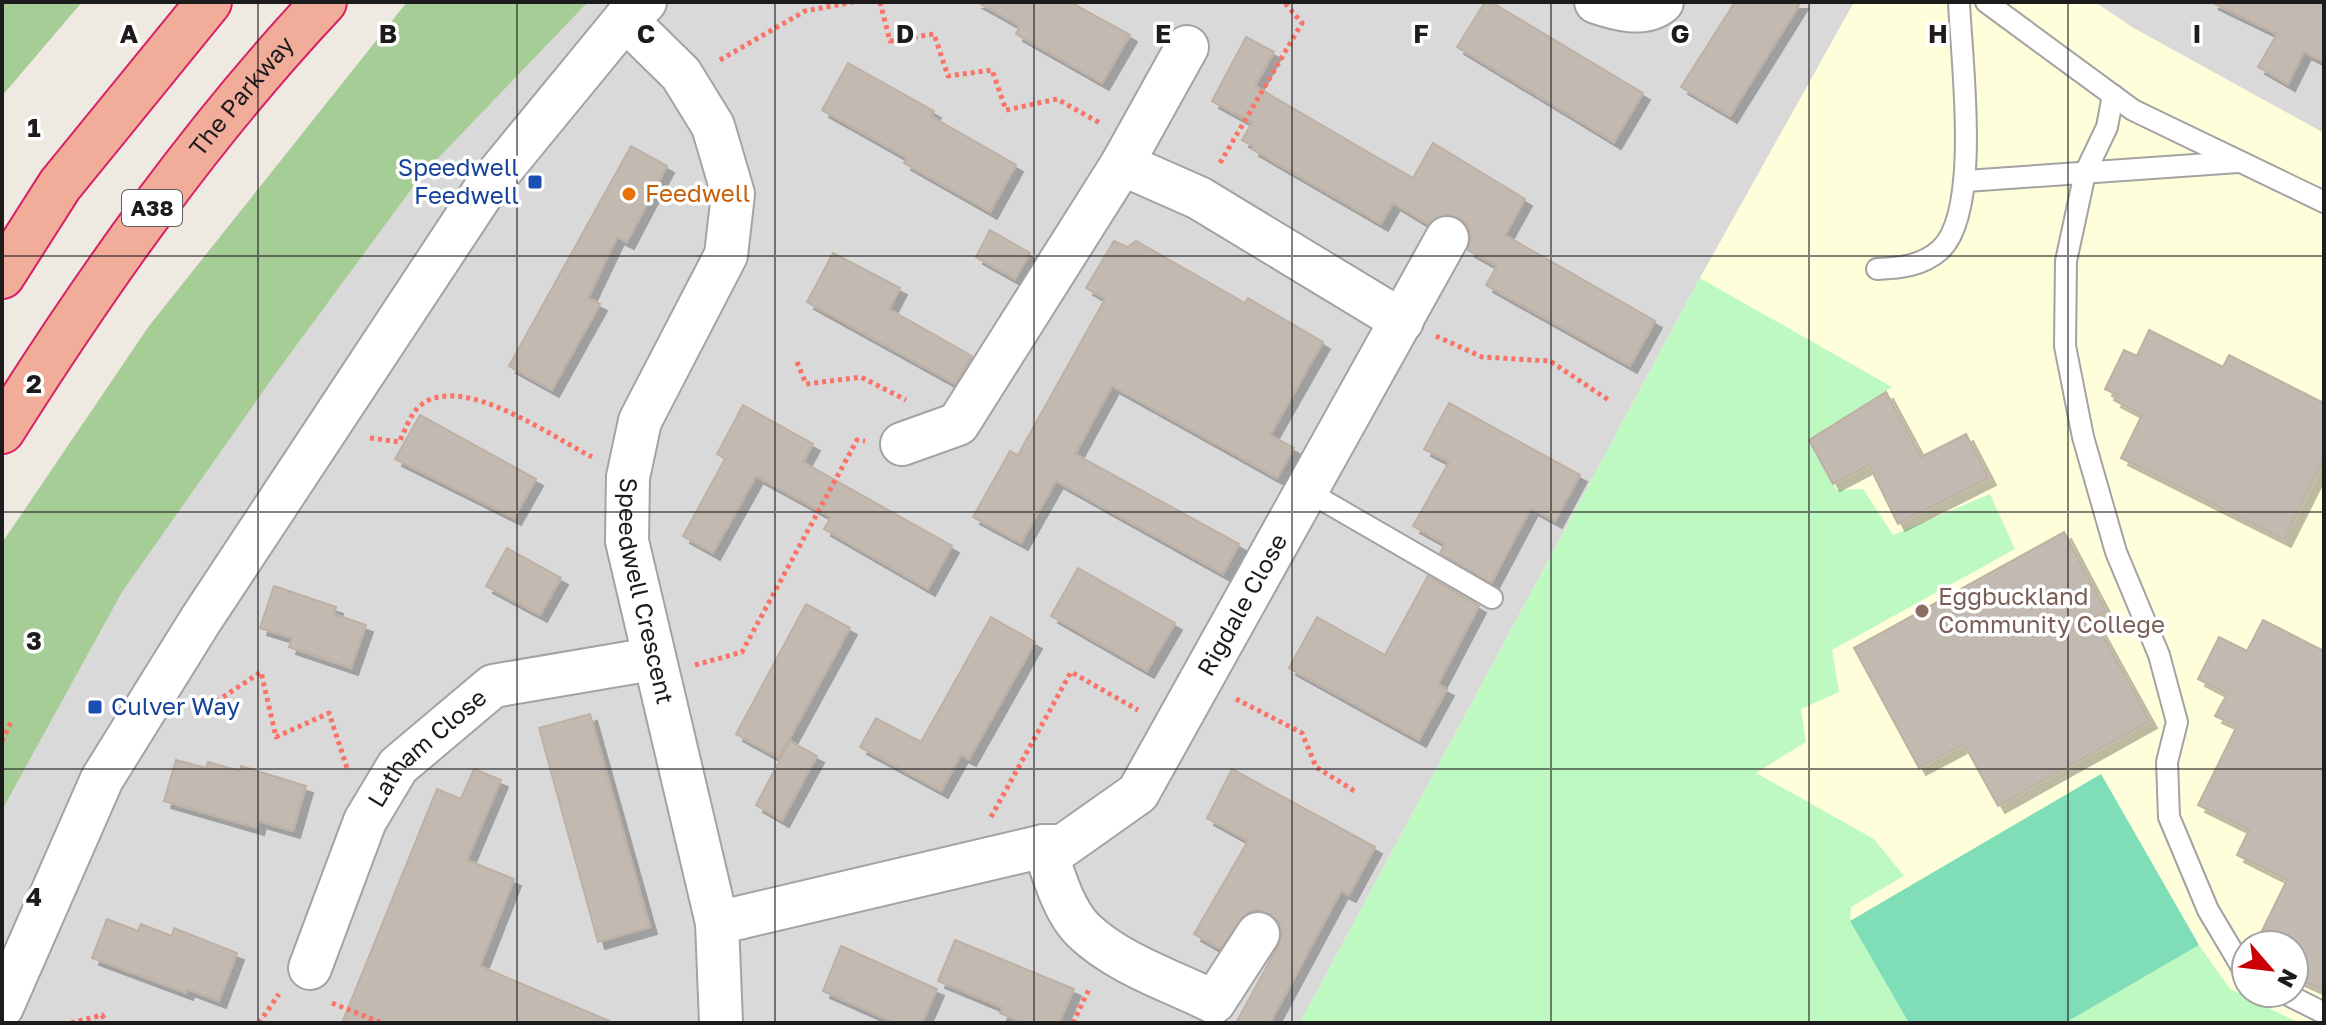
<svg xmlns="http://www.w3.org/2000/svg" width="2326" height="1025" font-family="'Golos Text',sans-serif">
<style>
.residential{fill:#dad9d9;fill-rule:evenodd}
.education{fill:#fffeda;fill-rule:evenodd}
.forest{fill:#a7cd96}
.park{fill:#bef9c1}
.pitch{fill:#7fdeb7}
.building{fill:#c2b9b1;stroke:#bfb0a4;stroke-width:2;filter:url(#shadow)}
.lines{fill:none;stroke-linecap:round;stroke-linejoin:round}
.service-casing{stroke:#a3a3a3;stroke-width:24}
.minor-casing{stroke:#a3a3a3;stroke-width:46}
.trunk-casing{stroke:#d72364;stroke-width:48}
.path{stroke:#fa7367;stroke-width:5;stroke-dasharray:4 4;stroke-linecap:butt}
.service{stroke:#fff;stroke-width:20}
.minor{stroke:#fff;stroke-width:42}
.trunk{stroke:#f1ac9a;stroke-width:44}
.grid{fill:none;stroke:#1c1c1c;stroke-width:2;stroke-opacity:0.55}
.transit-dot{fill:#1a4fb4;stroke:#fff;stroke-width:3}
.food-dot{fill:#e8710a;stroke:#fff;stroke-width:3}
.education-dot{fill:#8d6e63;stroke:#fff;stroke-width:3}
.labels{text-anchor:middle;stroke-width:7;stroke-linejoin:round;paint-order:stroke}
.shield{fill:#fff;stroke:#606060;stroke-width:2}
.shield-label{font-size:22px;font-weight:bold;fill:#1c1c1c}
.street-label{font-size:24px;fill:#1c1c1c;stroke:#fff}
.transit-label{font-size:24px;fill:#164399;stroke:#fff;text-anchor:end}
.food-label{font-size:24px;fill:#c56008;stroke:#fff;text-anchor:start}
.education-label{font-size:24px;fill:#785e54;stroke:#fff;text-anchor:start}
.grid-label{font-size:26px;text-anchor:middle;font-weight:bold;fill:#1c1c1c;stroke:#fff;stroke-width:7;stroke-linejoin:round;paint-order:stroke}
</style>
<defs>
<filter id="shadow"><feDropShadow dx="7" dy="7" stdDeviation="0" flood-color="#0004"/></filter>
</defs>
<rect width="100%" height="100%" fill="#eeeae2"/>
<path class="residential" d="M407 2H2324V1023H2V543L149 326ZM2246 945H2294V993H2246Z"/>
<path class="education" d="M1854 2H2095L2132 27 2324 133V1023H1300L1700 278ZM2246 945H2294V993H2246Z"/>
<g class="forest">
<polygon points="2,2 82,2 2,96"/>
<polygon points="407,2 588,2 421,176 276,373 122,592 2,810 2,543 149,326"/>
</g>
<g class="park">
<polygon points="1700,278 1892,387 1809,440 1837,490 1863,489 1893,535 1990,494 2015,549 1832,650 1839,692 1801,709 1806,742 1756,773 1874,839 1904,876 1851,907 1850,921 1909,1023 1300,1023"/>
<polygon points="2199,945 2230,989 2299,1023 2065,1023"/>
</g>
<polygon class="pitch" points="2101,774 2199,945 2065,1023 1909,1023 1850,921"/>
<g class="building">
<polygon points="977,2 1070,2 1130,35 1102,83 1016,34 1020,26"/>
<polygon points="1485,2 1491,2 1643,93 1614,142 1457,47"/>
<polygon points="1735,2 1801,2 1730,116 1681,87"/>
<polygon points="2211,2 2324,2 2324,62 2304,52 2288,84 2258,67 2277,34"/>
<polygon points="1246,37 1274,52 1255,86 1368,152 1413,178 1433,143 1525,199 1505,235 1655,321 1630,366 1486,285 1497,266 1468,250 1471,237 1467,225 1459,218 1446,214 1428,224 1393,203 1381,224 1252,149 1253,146 1242,140 1252,123 1212,101"/>
<polygon points="848,63 934,111 931,116 1016,165 990,212 904,163 907,158 822,110"/>
<polygon points="631,146 667,166 627,242 617,237 588,298 600,304 552,390 509,366"/>
<polygon points="990,230 1030,253 1015,279 976,257"/>
<polygon points="1114,241 1127,247 1136,241 1245,303 1248,298 1323,342 1270,435 1294,448 1277,478 1112,386 1075,454 1239,544 1223,574 1056,481 1021,543 973,517 1010,451 1018,455 1105,299 1086,288"/>
<polygon points="833,253 900,288 889,309 972,356 955,384 807,302"/>
<polygon points="2149,330 2223,367 2229,355 2324,403 2324,460 2284,540 2121,458 2142,415 2114,400 2117,395 2105,389 2124,350 2137,356"/>
<polygon points="1886,392 1921,457 1966,434 1989,478 1898,524 1869,465 1833,484 1809,440"/>
<polygon points="1449,403 1580,475 1555,521 1531,508 1491,583 1440,553 1445,544 1413,526 1449,462 1424,449"/>
<polygon points="743,405 813,444 803,462 952,546 928,589 824,529 831,517 756,476 713,553 683,536 725,459 717,454"/>
<polygon points="420,415 536,479 514,518 395,459"/>
<polygon points="2064,532 2106,611 2093,618 2150,721 1998,806 1964,744 1919,768 1854,648"/>
<polygon points="507,548 561,578 540,615 486,586"/>
<polygon points="1078,568 1175,623 1147,671 1051,616"/>
<polygon points="1428,576 1479,606 1438,684 1447,689 1419,740 1289,668 1317,617 1385,655"/>
<polygon points="274,586 336,607 334,614 366,625 351,668 289,647 292,638 260,628"/>
<polygon points="806,604 850,628 779,758 736,734"/>
<polygon points="991,617 1035,642 969,759 961,755 941,791 860,747 876,718 921,742"/>
<polygon points="2263,620 2324,651 2324,991 2294,977 2294,945 2255,945 2287,880 2237,855 2249,830 2198,805 2237,726 2215,716 2227,694 2198,679 2219,637 2247,651"/>
<polygon points="590,714 650,927 598,942 539,728"/>
<polygon points="790,741 817,756 782,820 756,805"/>
<polygon points="176,760 206,768 208,762 240,771 241,766 306,786 293,831 259,821 257,828 164,801"/>
<polygon points="474,769 501,780 467,860 514,879 480,966 614,1023 342,1023 437,789 461,799"/>
<polygon points="1232,769 1375,847 1349,895 1341,891 1270,1023 1236,1023 1278,946 1282,934 1279,922 1270,914 1258,910 1248,912 1220,949 1194,934 1248,841 1207,818"/>
<polygon points="107,919 138,931 141,924 172,936 174,928 237,953 219,1001 187,989 186,993 92,958"/>
<polygon points="955,940 1074,989 1059,1023 1023,1023 1000,1013 1003,1008 938,981"/>
<polygon points="841,946 937,989 922,1023 895,1023 823,991"/>
</g>
<g class="lines">
<g class="service-casing">
<g id="service">
<polyline points="1986,2 2133,110 2324,202"/>
<polyline points="2113,95 2107,127 2085,173 2066,261 2065,346 2083,437 2116,552 2159,655 2177,722 2167,762 2169,817 2208,910 2246,974"/>
<polyline points="1966,181 2238,162"/>
<path d="M1877 269C1900 268 1922 266 1940 250 1982 212 1961 57 1959 2"/>
<polyline points="1307,491 1492,598"/>
<polyline points="2284,993 2324,1013"/>
</g>
</g>
<g class="minor-casing">
<g id="minor">
<path d="M1596 2C1616 9 1644 17 1662 2"/>
<path id="s1" d="M625 19 681 74 713 126 733 194 726 255 640 421 628 477 627 541 717 923 721 1023"/>
<polyline points="1122,164 1199,198 1402,321"/>
<polyline points="902,444 958,424 1122,164 1187,47"/>
<path d="M1044 846C1053 873 1063 910 1083 930 1118 964 1172 981 1214 1002L1258 934"/>
<path id="s2" d="M717 923 1044 846H1063L1138 793 1447 238"/>
<path id="s3" d="M310 968 365 821 398 766 493 686 652 659"/>
<polyline points="2,1007 102,779 200,621 483,192 625,19 645,2"/>
</g>
</g>
<g class="trunk-casing">
<g id="trunk">
<polyline points="2,276 60,185 209,2"/>
<path id="s4" d="M2 431C98 279 201 133 324 2"/>
</g>
</g>
<g class="path">
<polyline points="880,2 890,41 934,34 948,76 992,70 1006,110 1057,99 1100,123"/>
<polyline points="720,60 805,11 853,2"/>
<polyline points="1220,163 1302,23 1284,2"/>
<polyline points="1436,336 1482,357 1550,361 1610,401"/>
<polyline points="797,362 806,384 861,377 906,400"/>
<path d="M370 438 399 442C405 431 411 412 421 405 462 372 552 437 592 457"/>
<polyline points="695,665 742,652 857,440 865,441"/>
<polyline points="1236,699 1302,733 1316,767 1356,792"/>
<polyline points="196,704 205,709 261,672 276,737 329,713 348,771"/>
<polyline points="2,741 11,722"/>
<polyline points="991,817 1071,672 1138,710"/>
<polyline points="332,1003 382,1023"/>
<polyline points="71,1023 102,1015 107,1023"/>
<polyline points="259,1023 279,994"/>
<polyline points="1073,1023 1090,987"/>
</g>
<use href="#service" class="service"/>
<use href="#minor" class="minor"/>
<use href="#trunk" class="trunk"/>
</g>
<path class="grid" d="M258 2V1023M517 2V1023M775 2V1023M1034 2V1023M1292 2V1023M1551 2V1023M1809 2V1023M2068 2V1023M2 256H2324M2 512H2324M2 769H2324"/>
<g class="transit-dot">
<rect x="527" y="174" width="16" height="16" rx="4"/>
<rect x="87" y="699" width="16" height="16" rx="4"/>
</g>
<circle class="food-dot" cx="629" cy="194" r="8"/>
<circle class="education-dot" cx="1922" cy="611" r="8"/>
<g class="labels">
<rect class="shield" x="122" y="190" width="60" height="36" rx="6"/>
<g class="shield-label">
<text x="152" y="216">A38</text>
</g>
<g class="street-label">
<text dy="8" stroke="none"><textPath href="#s4" startOffset="412">The Parkway</textPath></text>
<text dy="8" stroke="none"><textPath href="#s1" startOffset="632">Speedwell Crescent</textPath></text>
<text dy="8" stroke="none"><textPath href="#s2" startOffset="662">Rigdale Close</textPath></text>
<text dy="8" stroke="none"><textPath href="#s3" startOffset="254">Latham Close</textPath></text>
</g>
<g class="transit-label">
<text x="519" y="176">Speedwell<tspan x="519" dy="28">Feedwell</tspan></text>
<text x="111" y="715" text-anchor="start">Culver Way</text>
</g>
<g class="food-label">
<text x="645" y="202">Feedwell</text>
</g>
<g class="education-label">
<text x="1938" y="605">Eggbuckland<tspan x="1938" dy="28">Community College</tspan></text>
</g>
</g>
<g class="grid-label">
<text x="129" y="43">A</text>
<text x="388" y="43">B</text>
<text x="646" y="43">C</text>
<text x="905" y="43">D</text>
<text x="1163" y="43">E</text>
<text x="1421" y="43">F</text>
<text x="1680" y="43">G</text>
<text x="1938" y="43">H</text>
<text x="2197" y="43">I</text>
<text x="34" y="137">1</text>
<text x="34" y="393">2</text>
<text x="34" y="650">3</text>
<text x="34" y="906">4</text>
</g>
<rect width="2326" height="1025" fill="none" stroke="#1c1c1c" stroke-width="8"/>
<g transform="translate(2270 969) rotate(118)"><circle r="38" fill="#ffffff" stroke="#a4a4a4" stroke-width="2"/>
<path d="M0-6L14 30L0 20L-14 30Z" fill="#c90004"/>
<text y="-12" font-size="22" font-weight="bold" text-anchor="middle" fill="#1c1c1c">N</text>
</g>
</svg>
